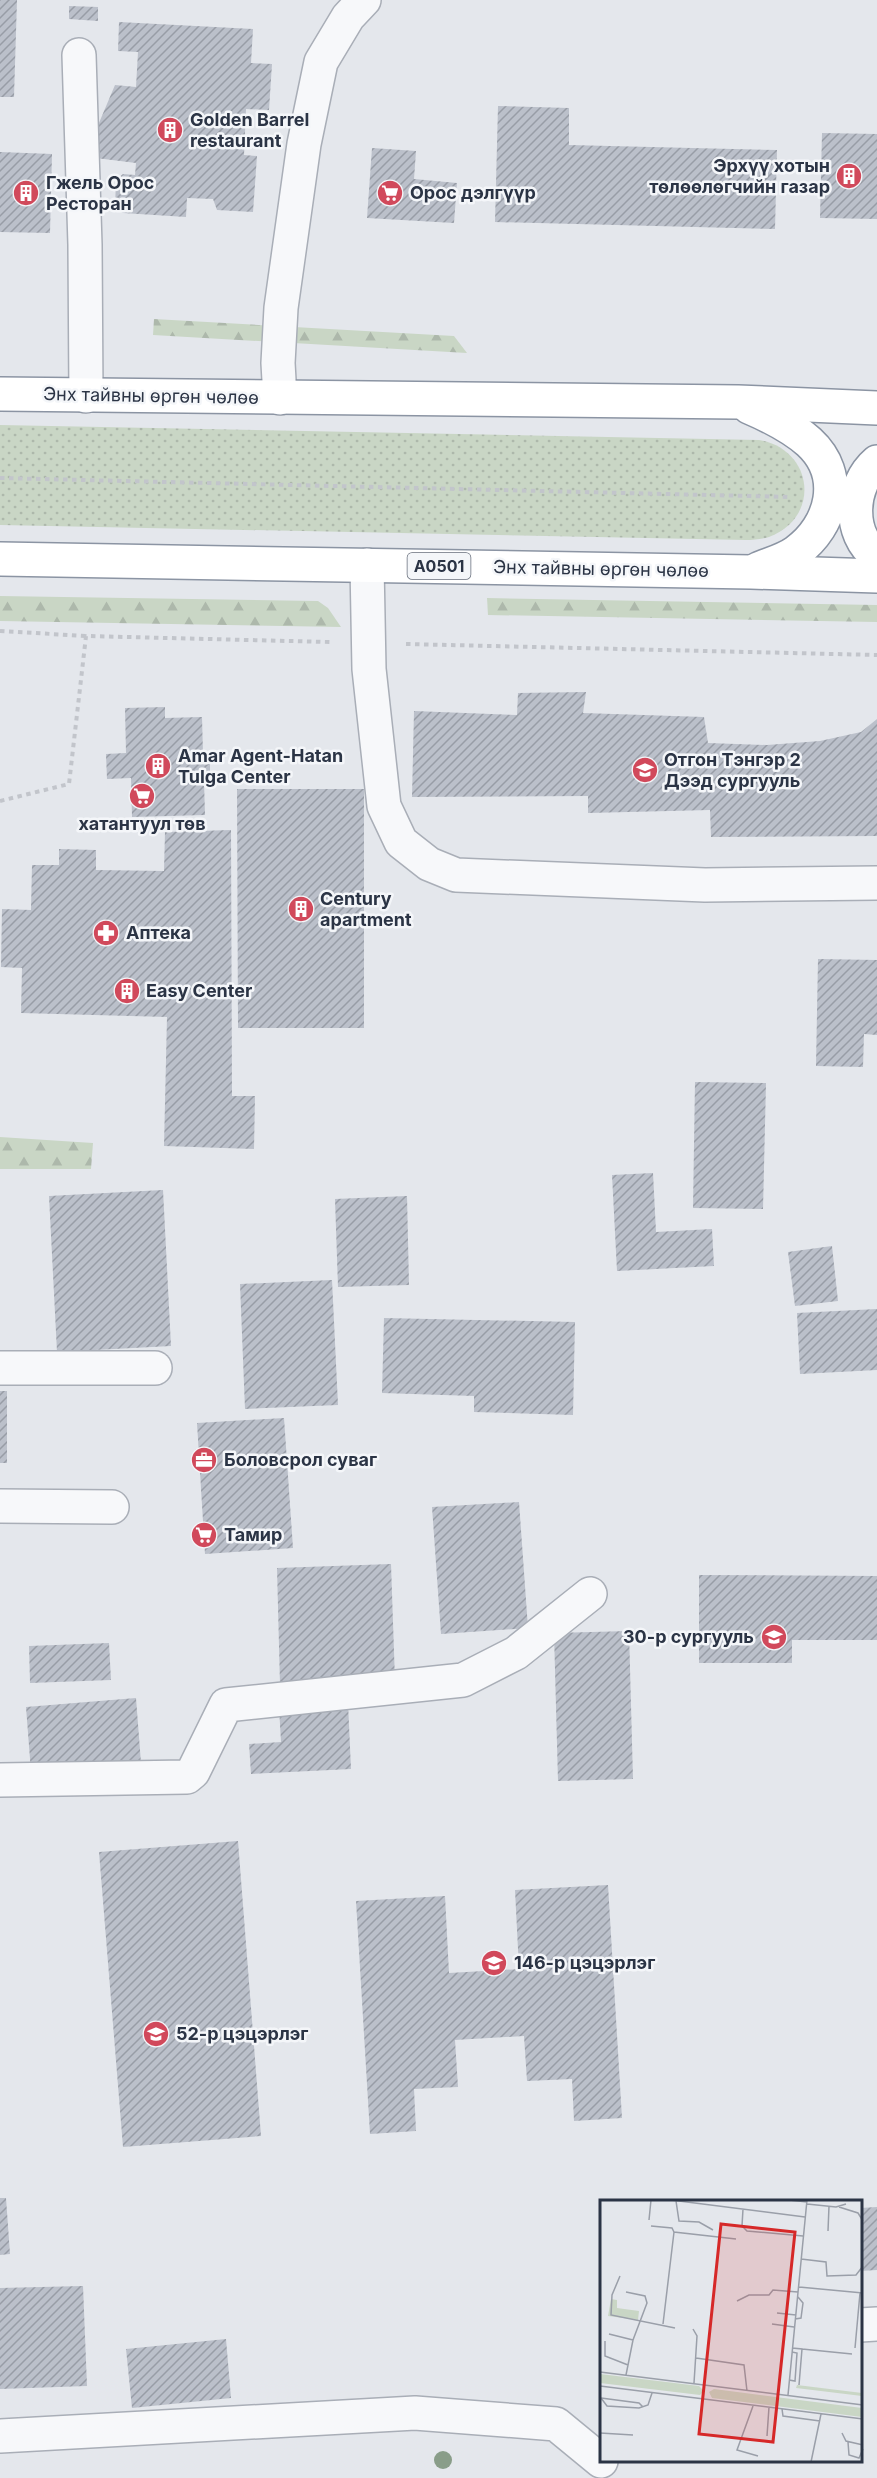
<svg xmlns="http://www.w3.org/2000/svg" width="877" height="2478" font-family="Inter,sans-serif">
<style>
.forest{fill:url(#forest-firs)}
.park{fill:url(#park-dots)}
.building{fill:url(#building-hatch)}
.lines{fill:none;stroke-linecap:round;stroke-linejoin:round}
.minor-casing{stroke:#a9aeb7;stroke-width:36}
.highway-casing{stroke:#8b94a3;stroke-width:36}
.path{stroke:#c2c5cb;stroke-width:4;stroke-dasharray:4.5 4.5;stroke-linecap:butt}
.minor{stroke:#f7f8fa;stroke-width:33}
.highway{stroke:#fff;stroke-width:33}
.tree{fill:#899d89}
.labels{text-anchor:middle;stroke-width:5;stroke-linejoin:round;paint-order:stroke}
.shield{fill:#f4f6f9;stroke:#676e7b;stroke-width:1.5}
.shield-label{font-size:16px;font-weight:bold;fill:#2b3445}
.poi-label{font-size:18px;font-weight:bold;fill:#2b3445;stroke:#f4f6f9;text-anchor:start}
.street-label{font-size:18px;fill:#2b3445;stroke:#f4f6f9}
.inset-road{fill:none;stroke:#9a9fa9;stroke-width:1.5}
.view{fill:#d62828;fill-opacity:0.15;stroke:#d62828;stroke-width:3}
.inset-edge{fill:none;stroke:#2b3445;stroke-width:3}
</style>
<defs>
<pattern id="forest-firs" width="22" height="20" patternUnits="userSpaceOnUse" patternTransform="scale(1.5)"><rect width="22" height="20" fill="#c9d6c5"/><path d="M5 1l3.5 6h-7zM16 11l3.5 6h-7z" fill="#adb8ab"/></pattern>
<pattern id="park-dots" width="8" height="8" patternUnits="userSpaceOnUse" patternTransform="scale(1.5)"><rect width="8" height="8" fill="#c9d6c5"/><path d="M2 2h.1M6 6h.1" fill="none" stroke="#adb8ab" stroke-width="1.8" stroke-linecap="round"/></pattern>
<pattern id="building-hatch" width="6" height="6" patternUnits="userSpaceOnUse" patternTransform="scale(1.5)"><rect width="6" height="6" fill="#bbc0ca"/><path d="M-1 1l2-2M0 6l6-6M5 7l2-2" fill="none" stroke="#989da6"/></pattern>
</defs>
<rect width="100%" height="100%" fill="#e4e7ec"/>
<g class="forest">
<polygon points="154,319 454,336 467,353 153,335"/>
<polygon points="0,596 318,601 328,608 341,627 0,621"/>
<polygon points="487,598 877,605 877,622 488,615"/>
<polygon points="0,1137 93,1143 91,1169 0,1169"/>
</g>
<path class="park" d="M0 425 759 440C813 449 822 517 769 537 762 539 754 540 746 540L0 525Z"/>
<g class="building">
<polygon points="0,0 17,0 14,97 0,97"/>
<polygon points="69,6 98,7 98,21 69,19"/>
<polygon points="119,22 253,29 251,63 272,64 269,110 246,109 244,155 257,156 253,212 217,210 213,199 187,198 186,217 123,213 115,208 116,180 123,174 135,175 136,163 96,158 88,149 115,85 136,87 138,52 118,51"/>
<polygon points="498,106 569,108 569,145 777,150 775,229 495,222"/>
<polygon points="822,133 877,134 877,219 820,218"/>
<polygon points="372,148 416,151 414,179 457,183 454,223 367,218"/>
<polygon points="0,152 52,154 50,233 0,232"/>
<polygon points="586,692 583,713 704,717 708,743 767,745 820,741 861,732 877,719 877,836 711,837 710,810 588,813 588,796 412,797 414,711 517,715 518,693"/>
<polygon points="165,707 165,718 202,717 203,754 210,754 210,781 204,781 205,815 132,817 131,778 107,779 106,754 126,753 125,708"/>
<polygon points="237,789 364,789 364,1028 238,1028"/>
<polygon points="231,830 232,1096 255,1096 254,1149 164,1146 167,1017 21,1013 22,968 1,967 2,909 31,910 32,865 59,865 59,849 96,850 96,870 164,871 165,832"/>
<polygon points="818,959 877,960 877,1035 864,1034 863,1067 816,1066"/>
<polygon points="695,1082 766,1083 763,1209 693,1208"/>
<polygon points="653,1173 656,1232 712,1229 714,1266 617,1271 612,1175"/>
<polygon points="163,1190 171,1346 57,1352 49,1196"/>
<polygon points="407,1196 409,1285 338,1287 335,1199"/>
<polygon points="832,1246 838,1301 795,1306 788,1252"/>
<polygon points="332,1280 338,1405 245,1409 240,1284"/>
<polygon points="877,1309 877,1370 800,1374 797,1313"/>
<polygon points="384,1318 575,1322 573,1415 474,1412 474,1396 382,1393"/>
<rect x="0" y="1391" width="7" height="72"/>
<polygon points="284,1418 293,1548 205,1554 197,1423"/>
<polygon points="519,1502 528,1628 441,1634 432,1507"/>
<polygon points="391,1564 395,1681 280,1685 277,1568"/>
<polygon points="699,1575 877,1576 877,1640 792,1640 792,1663 699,1663"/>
<polygon points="629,1631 633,1779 558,1781 554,1633"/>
<polygon points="109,1643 111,1680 30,1683 29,1646"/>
<polygon points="136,1698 141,1763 31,1772 26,1707"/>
<polygon points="348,1703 351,1769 251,1774 249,1744 281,1742 279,1707"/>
<polygon points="238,1841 261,2136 123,2147 99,1852"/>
<polygon points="608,1885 622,2118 574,2121 572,2079 527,2081 524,2036 455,2040 458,2087 414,2089 416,2131 370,2134 356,1901 445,1896 449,1973 519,1969 515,1890"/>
<polygon points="0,2198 6,2198 10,2254 0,2255"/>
<polygon points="877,2207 877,2270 860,2271 860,2208"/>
<polygon points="83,2286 87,2386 0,2389 0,2288"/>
<polygon points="226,2339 231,2398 132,2408 126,2349"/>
</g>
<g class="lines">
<g class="minor-casing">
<g id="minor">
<polyline points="79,55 85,245 86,396"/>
<polyline points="280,398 278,363 281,308 304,144 321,62 348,17 364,0"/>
<polyline points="367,565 369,669 384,806 401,842 429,864 456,875 705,885 877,883"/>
<polyline points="0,1368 155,1368"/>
<polyline points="0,1506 112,1507"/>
<polyline points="0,1780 187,1777 193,1772 226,1705 463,1680 516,1653 590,1594"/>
<polyline points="860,2325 877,2324"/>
<polyline points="0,2436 415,2413 556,2424 601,2461"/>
</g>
</g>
<g class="highway-casing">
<g id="highway">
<polyline points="0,394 738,402 877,408"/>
<path d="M749 407C770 416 791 426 809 442 845 475 833 525 796 552 785 560 770 564 758 569"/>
<path d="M877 462C850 485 847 534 877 556"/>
<polyline points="0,559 751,572 877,576"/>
</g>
</g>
<g class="path">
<polyline points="0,478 791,497"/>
<polyline points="0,631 86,636"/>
<polyline points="406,644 877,655"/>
<polyline points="0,801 69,784 86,636 330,642"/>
</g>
<use href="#minor" class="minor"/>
<use href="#highway" class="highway"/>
</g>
<circle class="tree" cx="443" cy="2460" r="9"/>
<defs>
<g id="building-disc" transform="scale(1.35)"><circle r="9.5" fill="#d1495b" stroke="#f4f6f9"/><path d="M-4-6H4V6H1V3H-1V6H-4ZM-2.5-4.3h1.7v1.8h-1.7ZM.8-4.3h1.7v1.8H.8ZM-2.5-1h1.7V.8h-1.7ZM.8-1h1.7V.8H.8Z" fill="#fff"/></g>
<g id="supermarket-disc" transform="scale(1.35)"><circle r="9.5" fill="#d1495b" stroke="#f4f6f9"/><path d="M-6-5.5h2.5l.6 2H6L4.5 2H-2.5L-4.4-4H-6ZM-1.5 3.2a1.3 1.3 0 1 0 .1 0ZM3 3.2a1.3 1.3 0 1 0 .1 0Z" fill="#fff"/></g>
<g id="university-disc" transform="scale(1.35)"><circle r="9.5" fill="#d1495b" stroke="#f4f6f9"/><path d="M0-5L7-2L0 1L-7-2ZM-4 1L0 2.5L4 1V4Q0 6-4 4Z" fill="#fff"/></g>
<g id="pharmacy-disc" transform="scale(1.35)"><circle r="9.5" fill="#d1495b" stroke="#f4f6f9"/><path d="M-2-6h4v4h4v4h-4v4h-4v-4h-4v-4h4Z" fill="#fff"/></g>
<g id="office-disc" transform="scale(1.35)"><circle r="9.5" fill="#d1495b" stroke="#f4f6f9"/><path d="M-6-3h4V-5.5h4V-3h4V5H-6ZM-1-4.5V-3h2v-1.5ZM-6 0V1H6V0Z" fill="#fff"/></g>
<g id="school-disc" transform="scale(1.35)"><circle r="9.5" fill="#d1495b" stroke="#f4f6f9"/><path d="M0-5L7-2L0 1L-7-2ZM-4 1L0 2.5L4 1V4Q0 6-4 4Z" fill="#fff"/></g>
</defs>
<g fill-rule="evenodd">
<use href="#building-disc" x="170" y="130"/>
<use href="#building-disc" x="849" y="176"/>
<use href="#building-disc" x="26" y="193"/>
<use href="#supermarket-disc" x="390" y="193"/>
<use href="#building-disc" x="158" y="766"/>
<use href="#university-disc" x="645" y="770"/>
<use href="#supermarket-disc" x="142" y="796"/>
<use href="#building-disc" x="301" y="909"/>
<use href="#pharmacy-disc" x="106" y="933"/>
<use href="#building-disc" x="127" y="991"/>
<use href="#office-disc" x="204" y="1460"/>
<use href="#supermarket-disc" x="204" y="1535"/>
<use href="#school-disc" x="774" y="1637"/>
<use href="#school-disc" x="494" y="1963"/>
<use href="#school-disc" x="156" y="2034"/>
</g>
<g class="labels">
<rect class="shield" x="407.5" y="553" width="63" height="26" rx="4.5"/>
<g class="shield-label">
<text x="439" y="572">A0501</text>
</g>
<g class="poi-label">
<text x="190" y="126">Golden Barrel<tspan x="190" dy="21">restaurant</tspan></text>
<text x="830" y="172" text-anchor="end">Эрхүү хотын<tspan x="830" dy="21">төлөөлөгчийн газар</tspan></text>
<text x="46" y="189">Гжель Орос<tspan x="46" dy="21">Ресторан</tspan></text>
<text x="410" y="199">Орос дэлгүүр</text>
<text x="178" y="762">Amar Agent-Hatan<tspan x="178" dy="21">Tulga Center</tspan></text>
<text x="664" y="766">Отгон Тэнгэр 2<tspan x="664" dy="21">Дээд сургууль</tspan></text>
<text x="142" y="830" text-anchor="middle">хатантуул төв</text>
<text x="320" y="905">Century<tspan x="320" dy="21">apartment</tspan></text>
<text x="126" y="939">Аптека</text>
<text x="146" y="997">Easy Center</text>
<text x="224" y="1466">Боловсрол суваг</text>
<text x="224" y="1541">Тамир</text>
<text x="754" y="1643" text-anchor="end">30-р сургууль</text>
<text x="514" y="1969">146-р цэцэрлэг</text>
<text x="176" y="2040">52-р цэцэрлэг</text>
</g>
<g class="street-label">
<text transform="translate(151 396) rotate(1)" y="6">Энх тайвны өргөн чөлөө</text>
<text transform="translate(601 569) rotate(1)" y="6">Энх тайвны өргөн чөлөө</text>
</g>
</g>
<g transform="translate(600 2200)">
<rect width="262" height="262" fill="#e4e7ec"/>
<path d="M197 185 262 193V196L196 188Z" fill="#c9d6c5"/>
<path d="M11 99 17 100V108L39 111 38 120 8 116ZM0 174 99 186 104 191 100 195 0 183ZM114 189 262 208V217L112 198 109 192Z" fill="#c9d6c5"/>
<path class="inset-road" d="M71 0 205 17M189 0 207 2M76 1 79 21 99 22 113 30M207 4 236 7 246 4M239 7 258 13 263 21M143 9 142 26 147 31 203 36M49 20 51 0M51 26 72 28 74 32 136 39M228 31 229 6M201 59 226 62 227 76 256 75 263 66M20 76 12 95 11 115 75 128M199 87 263 93M26 92 45 96 47 103 33 140 26 175M137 101 149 95H169L173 90 198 92M177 113 196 115M195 119 201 118 203 103 198 97M63 124 74 32M172 124 194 127M93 129 97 136 94 183M9 134 33 140M5 141V156L28 165M192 148 202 149 199 185M255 148 260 93M202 149 252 154M96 158 144 165 147 191M0 172 263 205M189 180 195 181 197 153 192 152M0 186 263 219M188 195 207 0M1 198 7 206 39 208 48 205 52 193M1 198 39 203 43 207M153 206 137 250 158 256M182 209 183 216 220 221M0 233 33 235M242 233 246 241 263 245M167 236 169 207M248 242 249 255 259 258 263 249M211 262 221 214"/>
<path class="view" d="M121 24 195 32 173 242 99 234Z"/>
<rect width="262" height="262" class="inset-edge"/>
</g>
</svg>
